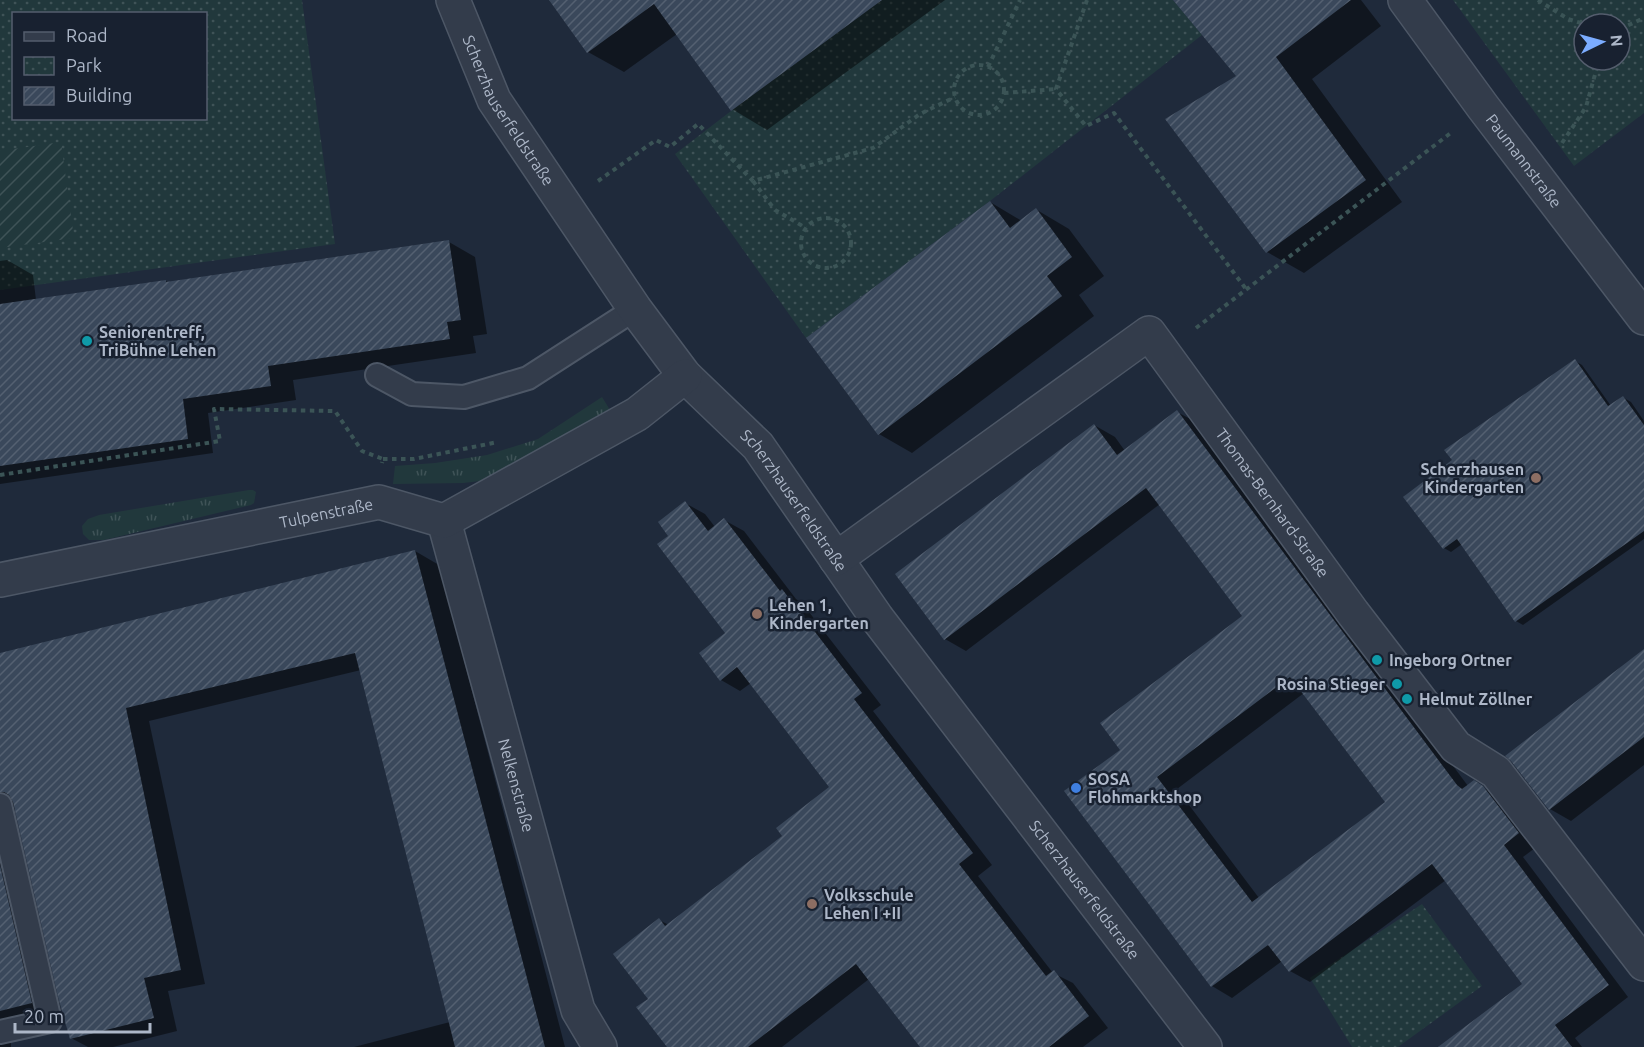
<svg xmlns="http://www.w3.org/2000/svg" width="1644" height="1047" font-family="Ubuntu,sans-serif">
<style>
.grass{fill:url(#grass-tufts)}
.park{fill:url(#park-dots);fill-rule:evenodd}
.garden{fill:url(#garden-furrows)}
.shadow{fill:#0007;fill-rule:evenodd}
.building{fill:url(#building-hatch);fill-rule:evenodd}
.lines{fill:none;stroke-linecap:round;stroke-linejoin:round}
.lane-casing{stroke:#4d5766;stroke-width:26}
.street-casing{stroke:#4d5766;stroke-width:36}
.path{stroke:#3b5456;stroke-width:4;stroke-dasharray:4.5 4.5;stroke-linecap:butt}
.lane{stroke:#333c4b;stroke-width:22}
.street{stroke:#333c4b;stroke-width:33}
.culture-dot{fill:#0f9aa8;stroke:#182130;stroke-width:2}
.education-dot{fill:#8d6e63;stroke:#182130;stroke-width:2}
.shop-dot{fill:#3f7fe0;stroke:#182130;stroke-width:2}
.labels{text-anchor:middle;stroke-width:5;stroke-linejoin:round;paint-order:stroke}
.street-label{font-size:16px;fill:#adb7c8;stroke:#182130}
.poi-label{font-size:16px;font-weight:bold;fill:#adb7c8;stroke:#182130;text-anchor:start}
</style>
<defs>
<pattern id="grass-tufts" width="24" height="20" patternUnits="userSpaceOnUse" patternTransform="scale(1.5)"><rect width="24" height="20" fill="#21383c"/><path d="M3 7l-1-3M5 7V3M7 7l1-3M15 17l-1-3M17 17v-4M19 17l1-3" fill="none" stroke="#3f5357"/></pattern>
<pattern id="park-dots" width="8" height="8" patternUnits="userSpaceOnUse" patternTransform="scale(1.5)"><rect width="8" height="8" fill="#21383c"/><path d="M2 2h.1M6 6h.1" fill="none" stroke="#3f5357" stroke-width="1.8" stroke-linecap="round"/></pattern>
<pattern id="garden-furrows" width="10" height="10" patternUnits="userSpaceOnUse" patternTransform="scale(1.5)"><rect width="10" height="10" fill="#21383c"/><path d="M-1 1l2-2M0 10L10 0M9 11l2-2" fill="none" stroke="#3f5357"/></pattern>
<pattern id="building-hatch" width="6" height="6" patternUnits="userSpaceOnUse" patternTransform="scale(1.5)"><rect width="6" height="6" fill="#3a485b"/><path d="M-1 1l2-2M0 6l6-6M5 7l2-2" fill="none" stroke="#546071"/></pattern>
</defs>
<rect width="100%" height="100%" fill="#1f2a3b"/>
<g class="grass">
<polygon points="602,397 610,410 514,470 489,480 463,483 393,484 395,466 435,463 487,455 538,439"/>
<polygon points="249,490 253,490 256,492 254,503 251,505 104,540 89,540 83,534 82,526 88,519 99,515"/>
</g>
<g class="park">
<path d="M0 0H302L335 244 0 290ZM14 14H206V118H14Z"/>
<polygon points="882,0 1173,0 1202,35 990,201 806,338 675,154 731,111"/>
<path d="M1453 0H1644V113L1574 166ZM1584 24H1620V60H1584Z"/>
<polygon points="1422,904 1482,986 1398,1047 1352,1047 1310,978"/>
</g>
<polygon class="garden" points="61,142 74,238 0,248 0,151"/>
<g class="shadow">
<polygon points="551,0 945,0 767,130 732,109 677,34 624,72 588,52"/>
<polygon points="1175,0 1361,0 1381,26 1312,79 1402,202 1304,273 1267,252 1238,77"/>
<polygon points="990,202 1022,221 1037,210 1069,229 1104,276 1079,295 1094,316 912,453 879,434"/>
<polygon points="449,242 475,257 487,334 473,336 476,353 293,380 296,400 208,413 213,453 0,484 0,261 7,260 33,275 36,300 166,281 169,283"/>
<polygon points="1575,361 1582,365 1611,406 1624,398 1631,402 1644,421 1644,539 1523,625 1516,621 1462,544 1451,552 1444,548 1405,497 1454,460"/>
<path d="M1177 412 1198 423 1468 786 1474 782 1504 800 1539 845 1523 857 1628 997 1575 1038 1582 1047H1441L1524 984 1446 880 1310 982 1290 971 1282 961 1232 998 1212 986 1066 792 1122 750 1244 617 1160 504 966 651 945 639 897 574 1094 425 1115 437 1125 451ZM1304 693 1387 802 1259 898 1177 789Z"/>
<polygon points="685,503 705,514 715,527 724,520 744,531 796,599 802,603 881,705 873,711 992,865 978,876 1053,973 1073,983 1108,1028 1083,1047 922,1047 869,979 782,1047 669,1047 650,999 659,920 669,925 784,836 831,788 751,683 740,691 721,680 727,633 670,536"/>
<polygon points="415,551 439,565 565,1047 354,1047 450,1022 361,670 149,721 205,984 168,991 177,1031 113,1047 88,1047 71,1038 16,807 11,816 55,1017 16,1035 11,1041 11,1047 0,1047 0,654"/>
<polygon points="1644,651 1644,765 1571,821 1550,809"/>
</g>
<g class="building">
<polygon points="549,0 882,0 731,111 654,4 587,53"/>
<polygon points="1173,0 1351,0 1276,57 1366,180 1266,253 1165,119 1236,76"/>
<polygon points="990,201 1010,228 1036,208 1072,257 1047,276 1062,296 878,435 806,338"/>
<polygon points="449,240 461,320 447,322 450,339 268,366 271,386 183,399 188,439 0,466 0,304 166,280 166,282"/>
<polygon points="1575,359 1608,406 1623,396 1644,425 1644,531 1515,622 1457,539 1443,549 1403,497 1452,460 1444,450"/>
<path d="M1177 410 1457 785 1462 789 1474 780 1483 786 1519 833 1504 845 1609 985 1555 1025 1572 1047H1438L1522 984 1432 864 1289 972 1268 945 1211 987 1064 791 1120 750 1100 723 1242 616 1146 488 944 640 895 574 1094 424 1117 455ZM1290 677 1385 802 1252 902 1157 777Z"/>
<polygon points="685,501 708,531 724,518 780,591 782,589 862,693 854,699 973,853 959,864 1046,976 1054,970 1089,1016 1049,1047 920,1047 856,964 748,1047 667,1047 636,1007 648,999 613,954 659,918 665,926 782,836 776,828 829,787 737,667 720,681 699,653 725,633 657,544 668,536 658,522"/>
<polygon points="415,550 545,1047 455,1047 355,653 126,708 181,970 144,978 154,1018 70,1039 58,997 13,802 9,795 4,792 0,792 0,653"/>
<polygon points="1644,649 1644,737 1549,810 1511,761 1505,756"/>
<polygon points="0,865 32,1003 0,1011"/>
</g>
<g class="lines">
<g class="lane-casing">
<g id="lane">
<polyline points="377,375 412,394 464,397 528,378 635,309"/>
<polyline points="0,805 50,1021 0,1032"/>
</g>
</g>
<g class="street-casing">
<g id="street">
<path id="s1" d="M453 0 494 100 635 309 685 376 758 446 877 618 1205 1047"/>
<path id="s2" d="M1405 0 1483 107 1644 318"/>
<path id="s3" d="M444 521 578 1010 600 1047"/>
<path id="s4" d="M836 559 1149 333 1353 613 1456 747 1496 772 1644 964"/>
<path id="s5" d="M0 580 379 502 444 521 637 414 685 376"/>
</g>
</g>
<g class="path">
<polyline points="1087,0 1056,89 1086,126 1114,113 1246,289"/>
<polyline points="1538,0 1568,19 1584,24"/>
<polyline points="1620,29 1644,18"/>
<circle cx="979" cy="90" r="25"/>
<polyline points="988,67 1020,0"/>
<polyline points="1004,93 1056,89"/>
<polyline points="1562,143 1586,107 1599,60"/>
<polyline points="598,181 656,140 670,147 698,124 753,181 873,148 920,114 955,97"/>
<polyline points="753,181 775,210 806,228"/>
<circle cx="826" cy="243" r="25"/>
<polyline points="1196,328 1452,132"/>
<polyline points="383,459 414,459 498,442"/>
<polyline points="0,475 220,441 214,409 335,411 362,451 383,459 382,463"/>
</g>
<use href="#lane" class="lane"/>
<use href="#street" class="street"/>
</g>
<g class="culture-dot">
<circle cx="87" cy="341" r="6"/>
<circle cx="1377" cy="660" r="6"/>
<circle cx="1397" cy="684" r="6"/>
<circle cx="1407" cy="699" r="6"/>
</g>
<g class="education-dot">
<circle cx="1536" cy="478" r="6"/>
<circle cx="757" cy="614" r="6"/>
<circle cx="812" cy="904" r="6"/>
</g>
<circle class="shop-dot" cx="1076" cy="788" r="6"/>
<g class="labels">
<g class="street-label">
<text dy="6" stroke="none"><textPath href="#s1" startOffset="124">Scherzhauserfeldstraße</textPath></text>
<text dy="6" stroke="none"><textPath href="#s2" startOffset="200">Paumannstraße</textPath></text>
<text dy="6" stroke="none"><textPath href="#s1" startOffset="610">Scherzhauserfeldstraße</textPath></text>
<text dy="6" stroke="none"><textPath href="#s4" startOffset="596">Thomas-Bernhard-Straße</textPath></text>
<text dy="6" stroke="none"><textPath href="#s5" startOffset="333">Tulpenstraße</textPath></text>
<text dy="6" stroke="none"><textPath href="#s3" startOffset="274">Nelkenstraße</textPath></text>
<text dy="6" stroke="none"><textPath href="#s1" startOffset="1096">Scherzhauserfeldstraße</textPath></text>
</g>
<g class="poi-label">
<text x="99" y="338">Seniorentreff,<tspan x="99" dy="18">TriBühne Lehen</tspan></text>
<text x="1524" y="475" text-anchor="end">Scherzhausen<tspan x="1524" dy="18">Kindergarten</tspan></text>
<text x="769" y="611">Lehen 1,<tspan x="769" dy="18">Kindergarten</tspan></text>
<text x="1389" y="666">Ingeborg Ortner</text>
<text x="1385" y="690" text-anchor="end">Rosina Stieger</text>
<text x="1419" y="705">Helmut Zöllner</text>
<text x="1088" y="785">SOSA<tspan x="1088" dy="18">Flohmarktshop</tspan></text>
<text x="824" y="901">Volksschule<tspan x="824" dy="18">Lehen I +II</tspan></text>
</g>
</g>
<rect x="12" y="12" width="195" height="108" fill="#182130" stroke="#545d6d" stroke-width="1.5"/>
<rect x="24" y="32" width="30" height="9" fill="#333c4b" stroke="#545d6d" stroke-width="1.5"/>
<text x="66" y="42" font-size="18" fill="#adb7c8">Road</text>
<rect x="24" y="57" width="30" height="18" fill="url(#park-dots)" stroke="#545d6d" stroke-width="1.5"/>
<text x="66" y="72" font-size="18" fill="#adb7c8">Park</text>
<rect x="24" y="87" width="30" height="18" fill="url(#building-hatch)" stroke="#545d6d" stroke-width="1.5"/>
<text x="66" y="102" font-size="18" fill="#adb7c8">Building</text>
<g transform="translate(1602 42) rotate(85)"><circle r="28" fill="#182130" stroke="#545d6d" stroke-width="1.5"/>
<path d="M0-4.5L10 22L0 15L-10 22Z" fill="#7bacff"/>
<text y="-9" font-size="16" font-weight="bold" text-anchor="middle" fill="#adb7c8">N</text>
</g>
<path d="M15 1023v9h135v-9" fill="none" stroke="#adb7c8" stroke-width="3"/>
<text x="24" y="1023" font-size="18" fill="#adb7c8" stroke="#182130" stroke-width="4.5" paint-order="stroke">20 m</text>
</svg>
